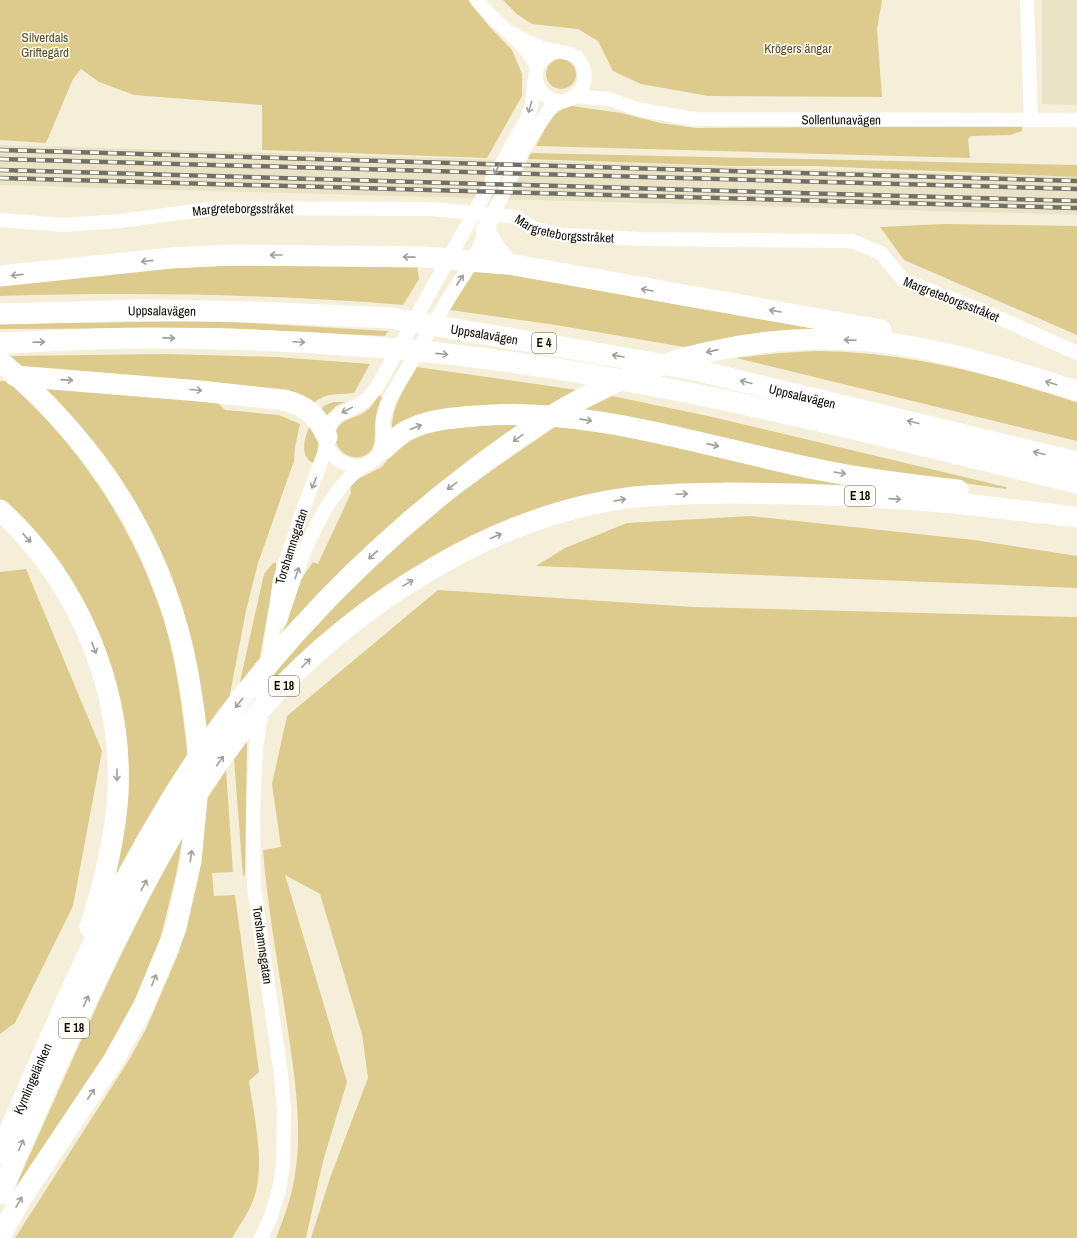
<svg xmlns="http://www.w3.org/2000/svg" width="1077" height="1238" font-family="'Archivo Narrow',sans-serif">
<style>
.built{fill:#eae3c7}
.green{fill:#dccb8d}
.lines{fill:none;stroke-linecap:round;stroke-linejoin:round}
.minor{stroke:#fff;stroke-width:14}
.highway{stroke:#fff;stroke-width:21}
.rail-casing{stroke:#736f62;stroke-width:4.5}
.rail{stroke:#fefcf4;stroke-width:3;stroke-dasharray:9;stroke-linecap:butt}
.oneway{stroke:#9f9e9b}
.labels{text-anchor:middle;stroke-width:3;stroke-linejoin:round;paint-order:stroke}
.shield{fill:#fefcf4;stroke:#56544d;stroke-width:1}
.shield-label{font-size:12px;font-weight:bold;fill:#0e0c06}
.park-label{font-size:13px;fill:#554a20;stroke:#fefcf4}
.street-label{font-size:13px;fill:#0e0c06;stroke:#fefcf4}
</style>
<rect width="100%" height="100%" fill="#f5efda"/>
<g class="built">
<polygon points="1042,0 1077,0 1077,105 1042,104"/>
<polygon points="0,145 1077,177 1077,215 0,185"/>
</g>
<g class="green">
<polygon points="0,0 468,0 489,26 512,50 522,74 522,96 487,158 262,150 262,105 134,95 99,82 81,69 73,79 46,143 0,140"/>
<polygon points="503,0 882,0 877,29 882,97 708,96 641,84 613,71 598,41 578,29 532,24 518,15"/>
<circle cx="561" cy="74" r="15"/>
<path d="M572 106 621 113 660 123 696 128 1022 126V131L1010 135 971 136 968 139 970 158 536 146C546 128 551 110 572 106Z"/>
<polygon points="530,153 1077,165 1077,177 814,166 732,166 527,159"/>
<polygon points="943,224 1077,226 1077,335 904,260 880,227"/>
<path d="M186 263 417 266 419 279 403 305C269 294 135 292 0 296V282Z"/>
<polygon points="473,272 514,275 696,308 821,328 744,335 684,347 556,325 450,310"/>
<polygon points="217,321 388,331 385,336 220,328 0,329 0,324"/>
<path d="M816 351C909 352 989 374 1077 402V441L736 358 780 353Z"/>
<path d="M167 354 277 357 370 364 354 393C337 395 324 392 312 405L23 370 7 356Z"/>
<path d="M417 367 577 390 543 409 392 433C391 406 404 390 417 367Z"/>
<path d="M0 381H9C69 437 116 501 148 577 156 598 165 620 170 643 179 680 183 718 188 756L147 820 117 873 112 872 114 687 0 500Z"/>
<polygon points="40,383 218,403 225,410 279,415 300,424 295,447 294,461 258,563 246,611 229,699 205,731 177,596"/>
<path d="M379 395 382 397C378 405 376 414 375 423 374 435 378 449 364 456 346 463 327 442 339 426 345 418 355 418 363 413 370 409 374 402 379 395Z"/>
<polygon points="612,396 708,416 1006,487 1006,489 838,465 580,412"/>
<polygon points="333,402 345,402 336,406 325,417 319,411 324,406"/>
<polygon points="526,420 437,485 398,518 282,635 299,582 313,562 318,564 351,493 350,483 382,467 390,456 415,433"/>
<path d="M312 421 319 436 316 464C296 458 306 433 312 421Z"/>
<polygon points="561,423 962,497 795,487 521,516 273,684 275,670 310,629 421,522 491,471"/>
<polygon points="751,516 974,540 1077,556 1077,588 536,566 565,548 627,523"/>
<polygon points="273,563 276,563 276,576 268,611 259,662 239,686 264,574"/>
<polygon points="26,569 102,751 73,906 15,1023 0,1034 0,572"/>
<path d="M438 590 694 607 1077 617V1238H311L330 1178 368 1078 362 1034 320 894 285 875 347 1082 323 1161 306 1238H276C284 1217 292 1197 295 1174 302 1132 296 1086 290 1045 281 980 268 915 263 850L281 847 272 784 287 716Z"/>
<polygon points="247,741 245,875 243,876 234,759"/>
<path d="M226 770 233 872 212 873 214 896 235 895 259 1072 249 1081C254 1117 267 1169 252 1203 247 1215 239 1226 232 1238H15L129 1060 146 1029 179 952 199 874 206 800Z"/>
<path d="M183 836 176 875 159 944 133 1007 105 1057 11 1201 19 1179C71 1064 120 947 183 836Z"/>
</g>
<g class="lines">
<g class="minor">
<path d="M477 0C494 23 526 42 537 68"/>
<polyline points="1027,0 1031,119"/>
<path d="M507 31C518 37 529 43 540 47 557 54 580 48 584 71 586 80 583 88 577 94 549 120 512 68 556 51"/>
<path d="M535 76 532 105 526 120 377 387C373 392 369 398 363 402 348 412 331 413 327 433 326 438 326 444 328 448 335 462 347 465 361 467 388 455 383 447 383 422 384 413 387 406 390 398L448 299 473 261 497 206 530 138 551 107 559 101"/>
<path id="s1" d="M574 96 609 99 637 109 694 119 1077 120"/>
<path id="s2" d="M0 220 63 225 121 221 217 208 432 209 516 217 533 228 563 235 640 239 852 241 881 253 903 280 986 312 1077 353"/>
<path d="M280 621C297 569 318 501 361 467"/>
<path id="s3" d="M261 1238 270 1219 279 1190 283 1165 284 1110 281 1074 254 888 253 814 256 749 280 580 301 515 327 446"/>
</g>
<g class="highway">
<path d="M486 230C491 245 498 254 509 264"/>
<polyline points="0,276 171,258 233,255 425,257 509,264 881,330"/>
<path id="s4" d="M0 314 145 310 255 312 391 318 695 370 1077 462"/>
<path d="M0 343C49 341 99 338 148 338 223 338 298 341 373 347 612 365 844 427 1077 483"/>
<path d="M0 361C99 445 164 545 188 673 193 703 198 733 198 763"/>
<path d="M15 376 200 391 284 400C307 406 317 415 327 437"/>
<path d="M384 449C392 442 400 433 410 429 431 419 453 418 475 416 595 406 710 449 826 471 869 480 914 485 958 490"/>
<path d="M0 510C78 581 123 688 118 794 115 839 104 884 90 927"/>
<path id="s5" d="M0 1153C49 1041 95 928 157 823 234 689 345 568 468 474 509 443 552 412 599 390 668 357 746 339 823 339 910 338 994 365 1077 391"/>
<path d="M0 1194C44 1093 88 991 140 893 168 840 198 788 235 740 290 670 359 611 435 567 498 530 572 502 646 496 696 492 746 493 797 494 852 496 907 498 962 504 1001 508 1039 513 1077 517"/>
<polyline points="0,1236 22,1197 113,1061 144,1005 176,928 191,861 197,798"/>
</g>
<g class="rail-casing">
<g id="rail">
<polyline points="0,150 1077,181"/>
<polyline points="0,159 1077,189"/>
<polyline points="0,170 1077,201"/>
<polyline points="0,178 1077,208"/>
</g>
</g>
<use href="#rail" class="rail"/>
</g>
<defs><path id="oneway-shaft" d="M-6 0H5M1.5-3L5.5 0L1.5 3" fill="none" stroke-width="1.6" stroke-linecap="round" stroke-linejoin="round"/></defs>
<g class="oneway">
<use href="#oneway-shaft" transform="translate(530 107) rotate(106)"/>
<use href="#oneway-shaft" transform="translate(497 169) rotate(119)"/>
<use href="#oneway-shaft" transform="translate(276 255) rotate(180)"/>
<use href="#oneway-shaft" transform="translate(409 257) rotate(-179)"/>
<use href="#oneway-shaft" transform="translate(147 261) rotate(174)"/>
<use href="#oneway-shaft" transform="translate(17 275) rotate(174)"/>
<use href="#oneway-shaft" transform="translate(460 280) rotate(-57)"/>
<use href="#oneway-shaft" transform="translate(647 290) rotate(-170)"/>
<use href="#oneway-shaft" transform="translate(775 311) rotate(-170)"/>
<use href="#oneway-shaft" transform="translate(169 338) rotate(1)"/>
<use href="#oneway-shaft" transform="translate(850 340) rotate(-178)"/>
<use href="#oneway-shaft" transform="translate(39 342) rotate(-2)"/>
<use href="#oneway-shaft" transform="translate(299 342) rotate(3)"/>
<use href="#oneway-shaft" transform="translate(712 351) rotate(167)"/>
<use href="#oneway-shaft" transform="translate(442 354) rotate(6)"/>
<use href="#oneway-shaft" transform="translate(618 356) rotate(-170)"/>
<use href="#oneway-shaft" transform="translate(67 380) rotate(4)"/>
<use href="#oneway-shaft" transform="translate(746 382) rotate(-166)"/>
<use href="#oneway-shaft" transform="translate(1051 383) rotate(-163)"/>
<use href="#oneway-shaft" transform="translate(196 390) rotate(5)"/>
<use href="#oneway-shaft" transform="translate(347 410) rotate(153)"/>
<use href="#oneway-shaft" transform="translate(586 420) rotate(8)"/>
<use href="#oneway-shaft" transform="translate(913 422) rotate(-166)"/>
<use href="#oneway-shaft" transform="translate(416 427) rotate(-21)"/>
<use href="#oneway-shaft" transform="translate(518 438) rotate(145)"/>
<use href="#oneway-shaft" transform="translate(713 445) rotate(13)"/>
<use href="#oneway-shaft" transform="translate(1039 453) rotate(-166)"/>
<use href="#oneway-shaft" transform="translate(840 473) rotate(9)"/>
<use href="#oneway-shaft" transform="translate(314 483) rotate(112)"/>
<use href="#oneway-shaft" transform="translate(452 486) rotate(143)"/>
<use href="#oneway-shaft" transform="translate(682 494) rotate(-3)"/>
<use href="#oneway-shaft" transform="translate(895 499) rotate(4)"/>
<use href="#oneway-shaft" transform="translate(620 500) rotate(-10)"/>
<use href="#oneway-shaft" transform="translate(496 536) rotate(-24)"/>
<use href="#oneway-shaft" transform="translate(27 538) rotate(47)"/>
<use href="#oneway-shaft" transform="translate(373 555) rotate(137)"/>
<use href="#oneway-shaft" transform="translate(297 573) rotate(-71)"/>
<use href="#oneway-shaft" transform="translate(408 583) rotate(-32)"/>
<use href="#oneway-shaft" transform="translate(94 648) rotate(69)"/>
<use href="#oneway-shaft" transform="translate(306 663) rotate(-45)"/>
<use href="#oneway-shaft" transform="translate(239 703) rotate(128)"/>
<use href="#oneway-shaft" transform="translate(220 761) rotate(-55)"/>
<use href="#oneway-shaft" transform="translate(117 775) rotate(90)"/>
<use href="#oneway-shaft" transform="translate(191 856) rotate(-83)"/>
<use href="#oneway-shaft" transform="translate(144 885) rotate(-62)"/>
<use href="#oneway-shaft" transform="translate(154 980) rotate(-68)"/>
<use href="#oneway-shaft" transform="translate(86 1001) rotate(-65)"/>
<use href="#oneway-shaft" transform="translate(91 1094) rotate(-56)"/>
<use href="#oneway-shaft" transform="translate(21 1145) rotate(-66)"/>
<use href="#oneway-shaft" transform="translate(19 1202) rotate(-60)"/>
</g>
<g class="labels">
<g class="shield">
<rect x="532" y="333" width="24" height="20" rx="3"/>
<rect x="845" y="486" width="30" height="20" rx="3"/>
<rect x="269" y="676" width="30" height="20" rx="3"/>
<rect x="59" y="1018" width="30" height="20" rx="3"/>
</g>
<g class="shield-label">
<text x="544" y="347">E 4</text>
<text x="860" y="500">E 18</text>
<text x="284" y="690">E 18</text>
<text x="74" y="1032">E 18</text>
</g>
<g class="park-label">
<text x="45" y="42">Silverdals<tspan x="45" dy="15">Griftegård</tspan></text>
<text x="798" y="53">Krögers ängar</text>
</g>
<g class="street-label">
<text dy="5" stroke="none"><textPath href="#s1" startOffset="270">Sollentunavägen</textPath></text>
<text dy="5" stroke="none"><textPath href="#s2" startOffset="244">Margreteborgsstråket</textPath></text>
<text dy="5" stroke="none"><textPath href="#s2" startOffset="569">Margreteborgsstråket</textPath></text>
<text dy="5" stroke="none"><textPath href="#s2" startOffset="976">Margreteborgsstråket</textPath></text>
<text dy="5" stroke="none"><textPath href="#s4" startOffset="162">Uppsalavägen</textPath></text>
<text dy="5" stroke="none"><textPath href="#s4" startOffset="486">Uppsalavägen</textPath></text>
<text dy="5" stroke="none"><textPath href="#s4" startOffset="810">Uppsalavägen</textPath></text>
<text dy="5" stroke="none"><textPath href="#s3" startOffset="701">Torshamnsgatan</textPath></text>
<text transform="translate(263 945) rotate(82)" y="5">Torshamnsgatan</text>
<text dy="5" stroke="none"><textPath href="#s5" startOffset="81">Kymlingelänken</textPath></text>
</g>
</g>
</svg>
